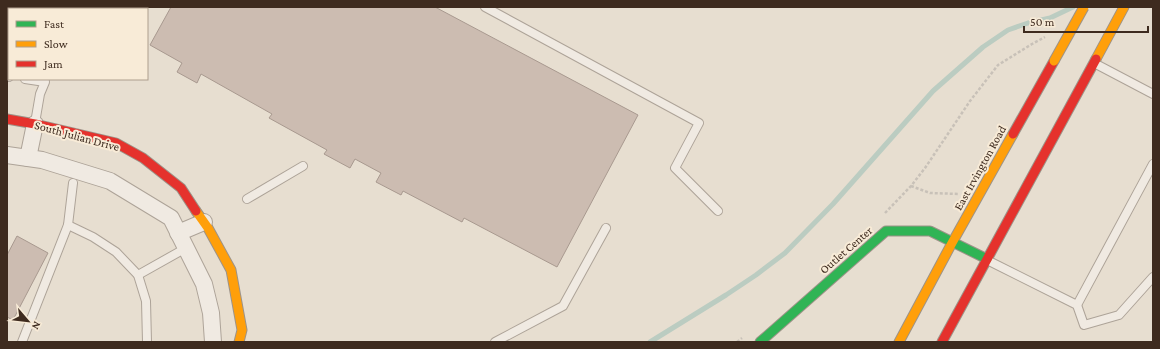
<svg xmlns="http://www.w3.org/2000/svg" width="1160" height="349" font-family="'Crimson Pro',serif">
<style>
.lines{fill:none;stroke-linecap:round;stroke-linejoin:round}
.stream{stroke:#bbccc1;stroke-width:5}
.building{fill:#ccbcb1;stroke:#a8998f}
.lane-casing{stroke:#ada398;stroke-width:10}
.street-casing{stroke:#ada398;stroke-width:18}
.fast-casing{stroke:#9d9388;stroke-width:11}
.slow-casing{stroke:#9d9388;stroke-width:11}
.jam-casing{stroke:#9d9388;stroke-width:11}
.path{stroke:#c8c1b8;stroke-width:2.5;stroke-dasharray:3 2;stroke-linecap:butt}
.lane{stroke:#f0eae2;stroke-width:8}
.street{stroke:#f0eae2;stroke-width:16}
.fast{stroke:#30b455;stroke-width:9}
.slow{stroke:#ff9f0a;stroke-width:9}
.jam{stroke:#e5322d;stroke-width:9}
.slow-bridge-casing{stroke:#9d9388;stroke-width:11;stroke-linecap:butt}
.slow-bridge{stroke:#ff9f0a;stroke-width:9}
.labels{text-anchor:middle;stroke-width:4;stroke-linejoin:round;paint-order:stroke}
.street-label{font-size:12px;fill:#3e2b1f;stroke:#f8ebd7}
</style>
<rect width="100%" height="100%" fill="#e7ded0"/>
<g class="lines">
<polyline class="stream" points="650,342 726,295 756,275 785,253 833,204 933,91 983,47 1008,30 1028,23 1050,18 1073,7"/>
</g>
<g class="building">
<polygon points="171,7 435,7 638,115 557,267 464,218 462,222 403,191 401,195 376,182 381,173 355,159 350,168 324,154 327,150 269,118 272,114 201,74 197,83 177,72 182,63 150,45"/>
<polygon points="17,236 48,253 13,320 7,317 7,255"/>
</g>
<g class="lines">
<g class="lane-casing">
<g id="lane">
<polyline points="485,7 699,123 675,168 718,211"/>
<polyline points="1094,63 1153,94"/>
<polyline points="7,76 9,77"/>
<polyline points="25,79 45,82 40,94 35,123"/>
<polyline points="247,199 303,166"/>
<polyline points="68,225 93,237 116,252 138,275 146,301 147,342"/>
<polyline points="987,260 1077,305 1084,325 1119,315 1153,277"/>
<polyline points="138,275 186,248"/>
<polyline points="1077,305 1153,164"/>
<polyline points="22,342 68,225 73,183"/>
<polyline points="495,342 563,306 606,228"/>
</g>
</g>
<g class="street-casing">
<g id="street">
<polyline points="7,155 42,160 110,181 171,218 204,284 211,313 213,342"/>
<polyline points="28,158 35,124"/>
<polyline points="178,233 204,222"/>
</g>
</g>
<g class="fast-casing">
<polyline id="fast" points="760,342 886,231 930,231 987,259"/>
</g>
<g class="slow-casing">
<g id="slow">
<polyline points="1096,59 1124,7"/>
<polyline points="196,211 208,228 231,270 242,330 239,342"/>
<polyline points="899,342 952,243 1013,134"/>
</g>
</g>
<g class="jam-casing">
<g id="jam">
<polyline points="7,119 35,124 116,143 143,158 181,188 196,211"/>
<polyline points="1013,134 1054,61"/>
<polyline points="942,342 1096,59"/>
</g>
</g>
<g class="path">
<polyline points="911,186 930,193 959,194"/>
<polyline points="885,213 911,186 925,168 970,101 998,65 1032,44 1045,37"/>
<polyline points="737,342 742,338"/>
</g>
<use href="#lane" class="lane"/>
<use href="#street" class="street"/>
<use href="#fast" class="fast"/>
<use href="#slow" class="slow"/>
<use href="#jam" class="jam"/>
<g class="slow-bridge-casing">
<polyline id="slow-bridge" points="1054,61 1084,7"/>
</g>
<use href="#slow-bridge" class="slow-bridge"/>
</g>
<g class="labels">
<g class="street-label">
<text transform="translate(77 136) rotate(15)" y="4">South Julian Drive</text>
<text transform="translate(980 168) rotate(-61)" y="4">East Irvington Road</text>
<text transform="translate(846 250) rotate(-41)" y="4">Outlet Center</text>
</g>
</g>
<rect width="1160" height="349" fill="none" stroke="#3e2b1f" stroke-width="16"/>
<rect x="8" y="8" width="140" height="72" fill="#f8ebd7" stroke="#ae9e8d"/>
<rect x="16" y="21" width="20" height="6" fill="#30b455" stroke="#ae9e8d"/>
<text x="44" y="28" font-size="12" fill="#3e2b1f">Fast</text>
<rect x="16" y="41" width="20" height="6" fill="#ff9f0a" stroke="#ae9e8d"/>
<text x="44" y="48" font-size="12" fill="#3e2b1f">Slow</text>
<rect x="16" y="61" width="20" height="6" fill="#e5322d" stroke="#ae9e8d"/>
<text x="44" y="68" font-size="12" fill="#3e2b1f">Jam</text>
<g transform="translate(28 321) rotate(118)" stroke="#f8ebd7" stroke-width="3" paint-order="stroke">
<path d="M0-3L7 15L0 10L-7 15Z" fill="#3e2b1f"/>
<text y="-6" font-size="11" font-weight="bold" text-anchor="middle" fill="#3e2b1f">N</text>
</g>
<path d="M1024 26v6h124v-6" fill="none" stroke="#3e2b1f" stroke-width="2"/>
<text x="1030" y="26" font-size="12" fill="#3e2b1f" stroke="#f8ebd7" stroke-width="3" paint-order="stroke">50 m</text>
</svg>
